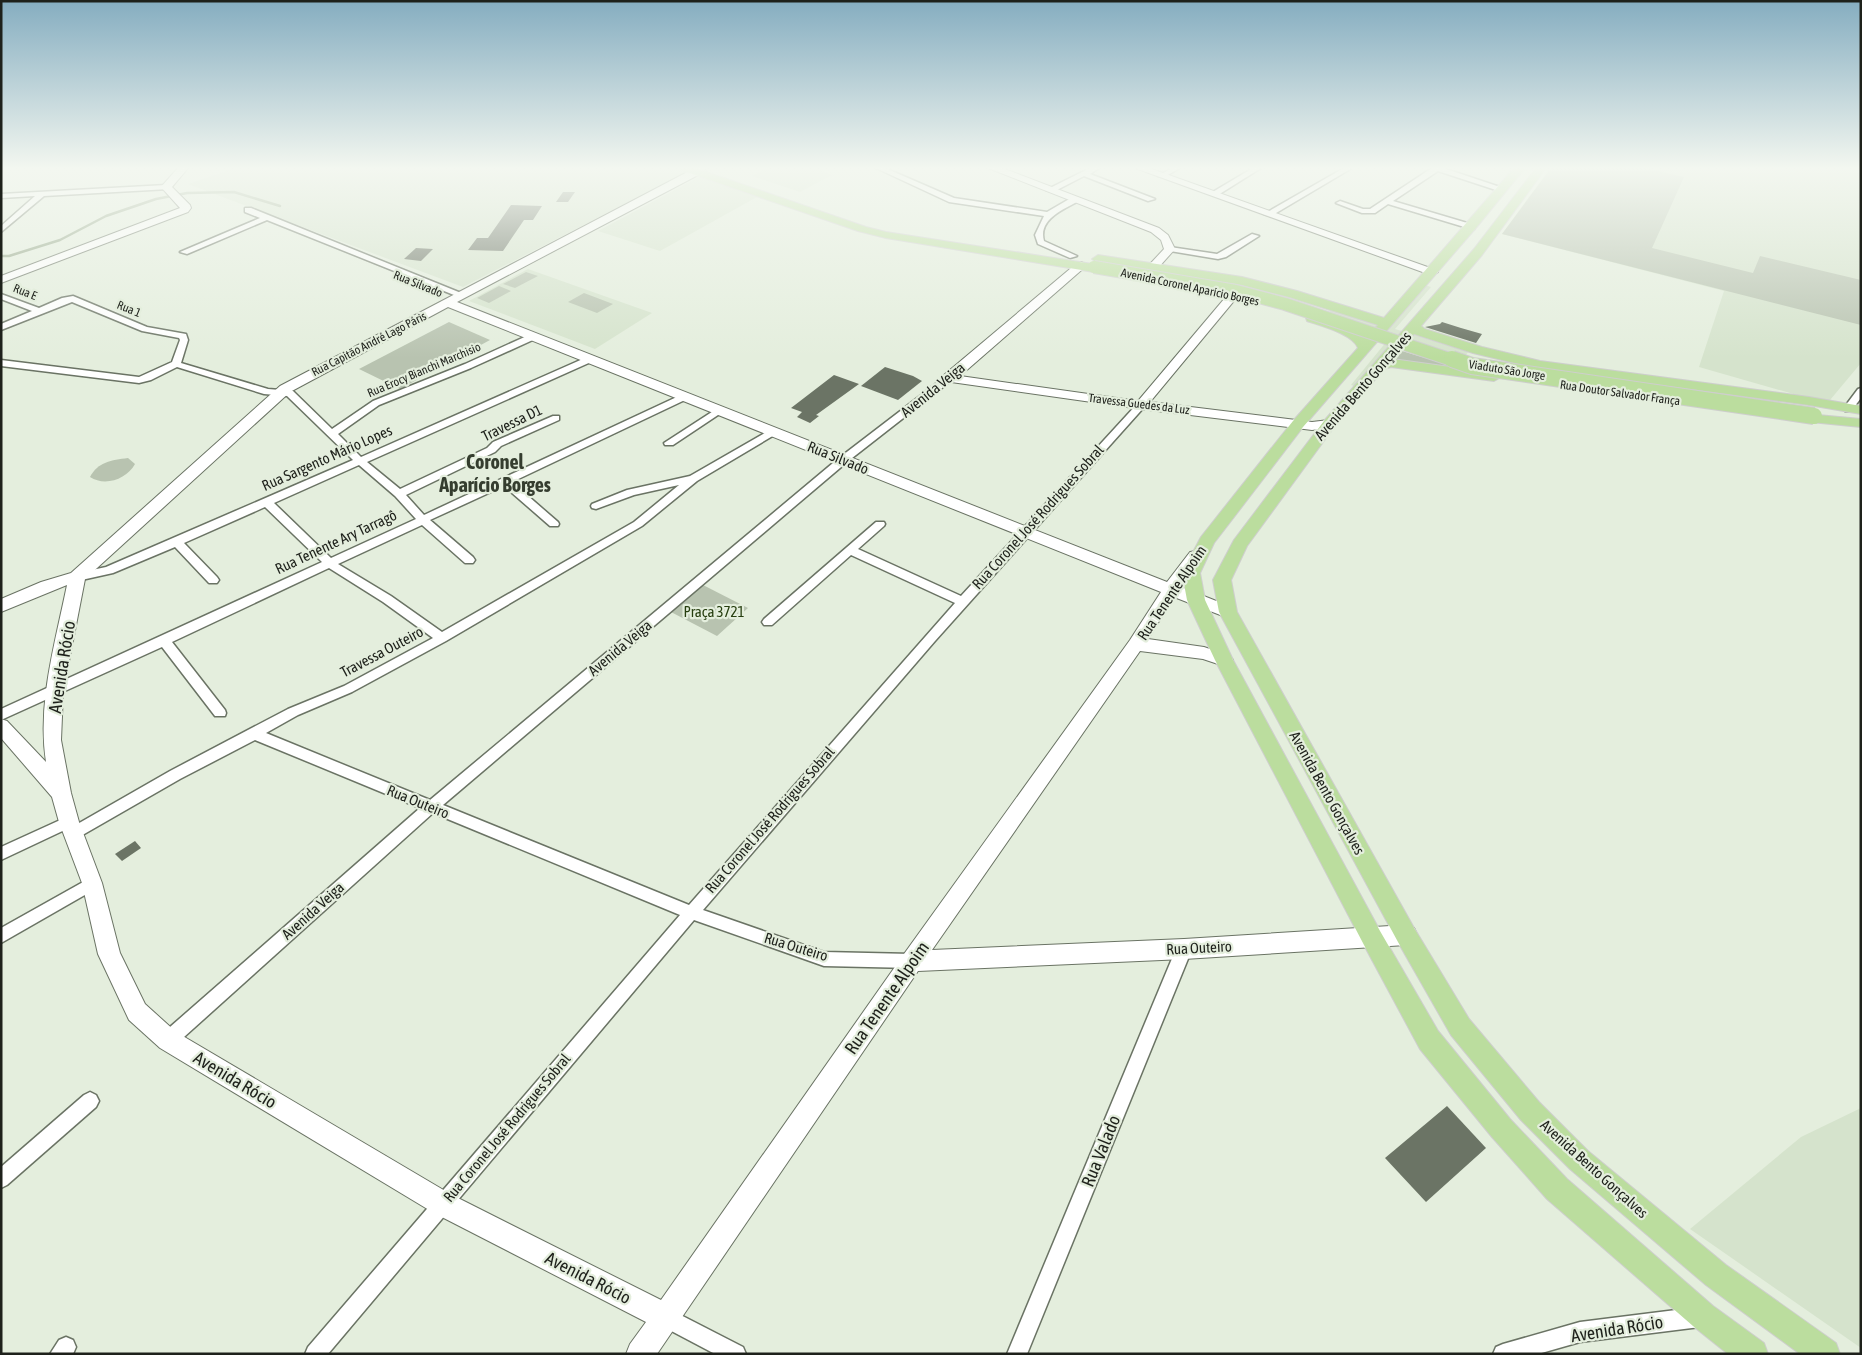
<svg xmlns="http://www.w3.org/2000/svg" width="1862" height="1355" font-family="'Asap Condensed',sans-serif">
<style>
.built{fill:#d5e3cc}
.green{fill:#b8c3b0}
.lines{fill:none;stroke-linecap:round;stroke-linejoin:round}
.stream{stroke:#91a385;stroke-width:2.5}
.building{fill:#6b7465}
.street-casing{stroke:#6a7364;stroke-width:3}
.secondary-casing{stroke:#6a7364;stroke-width:2}
.primary-casing{stroke:#cececd;stroke-width:2}
.street{fill:#fff;fill-rule:evenodd}
.secondary{fill:#fff;fill-rule:evenodd}
.primary{fill:#bbdd9e;fill-rule:evenodd}
.primary-bridge-far1-casing{stroke:#cececd;stroke-width:14;stroke-linecap:butt}
.primary-bridge-casing{stroke:#cececd;stroke-width:18;stroke-linecap:butt}
.primary-bridge-far1{stroke:#bbdd9e;stroke-width:12}
.primary-bridge{stroke:#bbdd9e;stroke-width:16}
.labels{text-anchor:middle;stroke-width:4.5;stroke-linejoin:round;paint-order:stroke}
.far-street-label{font-size:12px;fill:#1e211b;stroke:#e4eedd}
.street-label{font-size:15px;fill:#1e211b;stroke:#e4eedd}
.park-label{font-size:15px;fill:#263e0f;stroke:#e4eedd}
.near-street-label{font-size:18px;fill:#1e211b;stroke:#e4eedd}
.district-label{font-size:20px;font-weight:bold;fill:#353d2f;stroke:#e4eedd}
</style>
<rect width="100%" height="100%" fill="#e4eedd"/>
<g class="built">
<polygon points="235,168 673,168 687,172 463,287 188,184"/>
<polygon points="768,168 816,168 832,175 800,192 752,176"/>
<polygon points="1550,168 1861,168 1861,363 1830,400 1811,399 1699,367 1724,291 1502,234"/>
<polygon points="699,177 757,197 660,251 598,231"/>
<polygon points="528,269 652,313 595,349 469,301"/>
<polygon points="1425,285 1431,287 1395,329 1468,352 1459,364 1394,343 1357,387 1351,385 1387,341 1323,319 1332,309 1388,327"/>
<polygon points="1861,1108 1861,1348 1690,1229 1801,1137"/>
</g>
<g class="green">
<polygon points="1551,168 1645,168 1684,177 1652,248 1753,273 1760,256 1861,280 1861,325 1502,234"/>
<polygon points="526,272 538,276 515,288 503,284"/>
<polygon points="499,286 511,291 489,303 477,298"/>
<polygon points="584,293 613,304 597,313 568,302"/>
<polygon points="449,322 490,340 400,389 359,369"/>
<polygon points="1402,351 1455,367 1394,360"/>
<path d="M128 458 135 464C127 479 105 487 90 477 98 462 111 460 128 458Z"/>
<polygon points="703,585 748,608 717,636 671,612"/>
</g>
<g class="lines">
<polyline class="stream" points="1,256 9,256 60,240 106,216 156,199 187,193 234,192 280,206"/>
</g>
<g class="building">
<polygon points="563,192 575,192 568,202 556,202"/>
<polygon points="511,205 542,206 533,220 524,220 503,251 468,250 477,238 488,238"/>
<polygon points="416,248 433,249 421,261 404,259"/>
<polygon points="1442,322 1461,328 1482,334 1476,343 1425,327 1440,324"/>
<polygon points="885,367 913,376 922,381 898,400 861,386"/>
<polygon points="834,375 859,384 816,415 819,416 810,423 797,417 802,412 791,408"/>
<polygon points="135,841 141,848 122,861 115,854"/>
<polygon points="1447,1106 1486,1148 1426,1202 1385,1158"/>
</g>
<g class="lines">
<g class="street-casing">
<g id="street">
<path d="M876 168H885L954 198 1047 212 1071 198H1077V202C1062 210 1038 220 1044 241L1077 256 1070 258 1038 244 1035 235 1044 216 949 202Z"/>
<polygon points="1090,168 1099,168 1090,174 1155,199 1148,201 1084,176 1053,192 1046,190"/>
<polygon points="1172,168 1180,168 1164,177 1158,176"/>
<polygon points="1253,168 1261,168 1218,195 1211,193"/>
<polygon points="1344,168 1352,168 1271,216 1264,214"/>
<polygon points="1432,168 1443,168 1506,189 1499,191 1438,171 1393,201 1474,225 1474,229 1471,229 1388,204 1375,213 1362,213 1336,203 1340,201 1363,209 1370,209"/>
<polygon points="166,185 170,187 169,189 44,196 1,232 1,226 35,196 1,198 1,194"/>
<polygon points="245,208 251,208 466,295 459,297 267,220 187,254 180,252 260,218 245,212"/>
<polygon points="1252,234 1259,236 1226,257 1218,259 1170,251 1166,249 1170,247 1217,254"/>
<path d="M1 294 39 308 62 298 73 296 147 327 186 334 188 340 181 363 268 389 293 391 332 429 373 401 465 364 529 335H535V339L471 368 379 405 338 434 361 457 585 358H591V362L367 462 400 489 487 448 493 442 553 416H559V420L501 446 495 452 406 495 424 515 681 395H687V399L512 482 558 522 559 524 558 526H550L504 486 430 520 473 557 475 560 473 563H465L422 525 338 564 391 596 442 632 634 522 679 485 634 495 596 509 592 508 591 506 592 504 627 490 690 476 770 430H776V434L697 481 642 526 446 641 352 692 298 715 266 733 430 800 839 458 946 376H952V380L847 462 443 805 689 905 955 603 851 555 772 625H764L762 622 764 619 876 522H884L885 524 884 526 858 549 961 596 1138 403 1141 402 1146 405 935 641 703 910 824 952 912 954 918 956 920 961 918 966 912 968 824 966 694 920 328 1354H305L308 1347 680 915 433 813 174 1046 168 1048 162 1046 160 1040 162 1034 420 808 255 740 180 779 79 837 74 839 69 837 67 833 71 827 1 860V847L69 816 74 818 76 822 74 826 170 771 288 709 344 686 433 638 383 602 329 568 172 642 225 710 226 713 225 716H215L162 647 1 720V709L322 562 265 507 184 543 217 577 219 580 217 583H209L175 547 113 573 77 581 73 580 71 577 73 574 106 567 353 460 287 396 264 394 177 367 151 380 139 383 1 366V360L139 377 172 362 180 340 179 338 142 331 72 302 1 330V324L32 311 1 299ZM359 465 395 496 416 519 331 558 274 503Z"/>
<polygon points="1861,388 1861,398 1851,411 1845,411 1843,409 1858,389"/>
<polygon points="718,408 721,409 721,413 673,445 665,445 664,443"/>
<polygon points="92,877 97,878 99,883 97,888 1,943 1,928"/>
<polygon points="1184,942 1189,944 1192,949 1027,1354 1007,1354 1176,949 1179,944"/>
<polygon points="90,1092 96,1095 99,1101 96,1107 7,1185 1,1188 1,1167 84,1095"/>
<polygon points="1700,1307 1707,1310 1710,1317 1707,1324 1700,1327 1580,1342 1538,1354 1493,1354 1496,1347 1503,1344 1580,1322"/>
<polygon points="667,1308 743,1347 746,1354 715,1354 660,1325 657,1318 660,1311"/>
<polygon points="66,1337 73,1340 76,1347 73,1354 50,1354 59,1340"/>
</g>
</g>
<g class="secondary-casing">
<g id="secondary">
<polygon points="178,168 188,168 172,187 190,205 191,208 188,212 1,283 1,276 180,208 161,187"/>
<path d="M695 168H706L700 174 457 302 1167 582 1190 552 1196 551 1202 552 1204 556 1181 587 1234 608 1236 612 1234 616 1228 618 1174 597 1148 639 1204 647 1230 656 1233 660 1230 664 1224 666 1203 659 1140 651 932 950 1184 939 1406 925 1414 928 1417 935 1414 942 1406 945 1184 959 918 971 680 1320 677 1328 674 1329 657 1354H626L630 1344 646 1322 434 1213 160 1048 129 1020 98 954 82 883 59 822 52 797 1 738V719L7 721 46 762C37 703 55 644 67 585L1 612V599L41 582 71 573 280 386ZM448 307 1161 592 1130 640 904 954 661 1300 452 1195 176 1032 145 1004 120 953 102 883 79 822 71 793 61 740 63 692 85 579 290 392Z"/>
<polygon points="988,168 1002,168 1159,228 1168,235 1175,249 1158,268 1150,268 1148,266 1150,264 1164,249 1161,240 1151,232"/>
<polygon points="1135,168 1149,168 1436,270 1438,272 1432,275 1428,274"/>
<polygon points="1081,262 1087,265 1085,267 960,376 1138,401 1230,292 1234,291 1240,294 1238,296 1150,402 1312,422 1329,420 1336,424 1334,427 1312,430 1141,409 944,381 943,378 944,375 1077,263"/>
</g>
</g>
<g class="primary-casing">
<g id="primary">
<polygon points="680,168 695,168 866,227 886,232 1112,267 1118,271 1112,275 886,238 858,231 681,170"/>
<path d="M1514 168H1525L1475 229 1303 427 1214 543 1200 573 1205 600 1233 660 1380 931 1438 1031 1510 1119 1567 1179 1713 1306 1764 1343 1768 1354H1728L1693 1326 1547 1199 1492 1137 1420 1049 1364 945 1215 660 1187 600 1182 573 1201 537 1293 421 1358 348C1353 334 1321 326 1307 321L1306 318 1307 315C1320 312 1356 330 1366 338L1378 325 1289 297 1242 285 1098 263 1092 259 1098 255 1242 277 1297 291 1384 318Z"/>
<polygon points="1536,168 1546,168 1482,255 1421,326 1425,329 1482,347 1540,361 1809,397 1861,406 1861,414 1809,405 1540,369 1473,353 1414,334 1392,359 1494,373 1501,377 1494,381 1391,367 1384,369 1334,427 1247,546 1231,580 1237,612 1414,928 1469,1019 1539,1102 1588,1151 1726,1265 1836,1343 1840,1354 1800,1354 1706,1285 1570,1169 1521,1120 1451,1035 1398,942 1219,612 1213,580 1234,540 1324,421 1474,249"/>
<polygon points="1796,413 1861,419 1861,427 1791,420 1789,417 1791,414"/>
</g>
</g>
<use href="#street" class="street"/>
<use href="#secondary" class="secondary"/>
<use href="#primary" class="primary"/>
<g class="primary-bridge-far1-casing">
<polyline id="primary-bridge-far1" points="1094,267 1236,291 1285,304 1455,361"/>
</g>
<g class="primary-bridge-casing">
<polyline id="primary-bridge" points="1452,359 1472,366 1814,416"/>
</g>
<use href="#primary-bridge-far1" class="primary-bridge-far1"/>
<use href="#primary-bridge" class="primary-bridge"/>
</g>
<linearGradient id="sky" x2="0" y2="1"><stop stop-color="#85adc0"/><stop offset="0.47" stop-color="#f3f7f0"/><stop offset="1" stop-color="#f3f7f0" stop-opacity="0"/></linearGradient>
<rect width="1862" height="358" fill="url(#sky)"/>
<g class="labels">
<g class="far-street-label">
<text transform="translate(418 284) rotate(22)" y="4">Rua Silvado</text>
<text transform="translate(1190 287) rotate(12)" y="4">Avenida Coronel Aparício Borges</text>
<text transform="translate(25 292) rotate(22)" y="4">Rua E</text>
<text transform="translate(129 309) rotate(22)" y="4">Rua 1</text>
<text transform="translate(369 344) rotate(-27)" y="4">Rua Capitão André Lago Páris</text>
<text transform="translate(424 370) rotate(-23)" y="4">Rua Erocy Bianchi Marchisio</text>
<text transform="translate(1507 370) rotate(9)" y="4">Viaduto São Jorge</text>
<text transform="translate(1620 393) rotate(8)" y="4">Rua Doutor Salvador França</text>
<text transform="translate(1139 404) rotate(7)" y="4">Travessa Guedes da Luz</text>
</g>
<g class="street-label">
<text transform="translate(1363 386) rotate(-49)" y="5">Avenida Bento Gonçalves</text>
<text transform="translate(933 390) rotate(-39)" y="5">Avenida Veiga</text>
<text transform="translate(512 423) rotate(-26)" y="5">Travessa D1</text>
<text transform="translate(327 458) rotate(-24)" y="5">Rua Sargento Mário Lopes</text>
<text transform="translate(838 458) rotate(22)" y="5">Rua Silvado</text>
<text transform="translate(1038 517) rotate(-48)" y="5">Rua Coronel José Rodrigues Sobral</text>
<text transform="translate(336 542) rotate(-25)" y="5">Rua Tenente Ary Tarragô</text>
<text transform="translate(1172 593) rotate(-56)" y="5">Rua Tenente Alpoim</text>
<text transform="translate(620 648) rotate(-40)" y="5">Avenida Veiga</text>
<text transform="translate(382 652) rotate(-28)" y="5">Travessa Outeiro</text>
<text transform="translate(1327 793) rotate(61)" y="5">Avenida Bento Gonçalves</text>
<text transform="translate(418 802) rotate(22)" y="5">Rua Outeiro</text>
<text transform="translate(770 820) rotate(-49)" y="5">Rua Coronel José Rodrigues Sobral</text>
<text transform="translate(313 911) rotate(-42)" y="5">Avenida Veiga</text>
<text transform="translate(796 947) rotate(17)" y="5">Rua Outeiro</text>
<text transform="translate(1199 948) rotate(-3)" y="5">Rua Outeiro</text>
<text transform="translate(507 1128) rotate(-50)" y="5">Rua Coronel José Rodrigues Sobral</text>
<text transform="translate(1594 1169) rotate(42)" y="5">Avenida Bento Gonçalves</text>
</g>
<g class="park-label">
<text x="714" y="617">Praça 3721</text>
</g>
<g class="near-street-label">
<text transform="translate(62 667) rotate(-81)" y="6">Avenida Rócio</text>
<text transform="translate(887 998) rotate(-55)" y="6">Rua Tenente Alpoim</text>
<text transform="translate(235 1080) rotate(31)" y="6">Avenida Rócio</text>
<text transform="translate(1101 1151) rotate(-68)" y="6">Rua Valado</text>
<text transform="translate(588 1278) rotate(27)" y="6">Avenida Rócio</text>
<text transform="translate(1617 1329) rotate(-9)" y="6">Avenida Rócio</text>
</g>
<g class="district-label">
<text x="495" y="469">Coronel<tspan x="495" dy="23">Aparício Borges</tspan></text>
</g>
</g>
<rect width="1862" height="1355" fill="none" stroke="#1e211b" stroke-width="5"/>
</svg>
